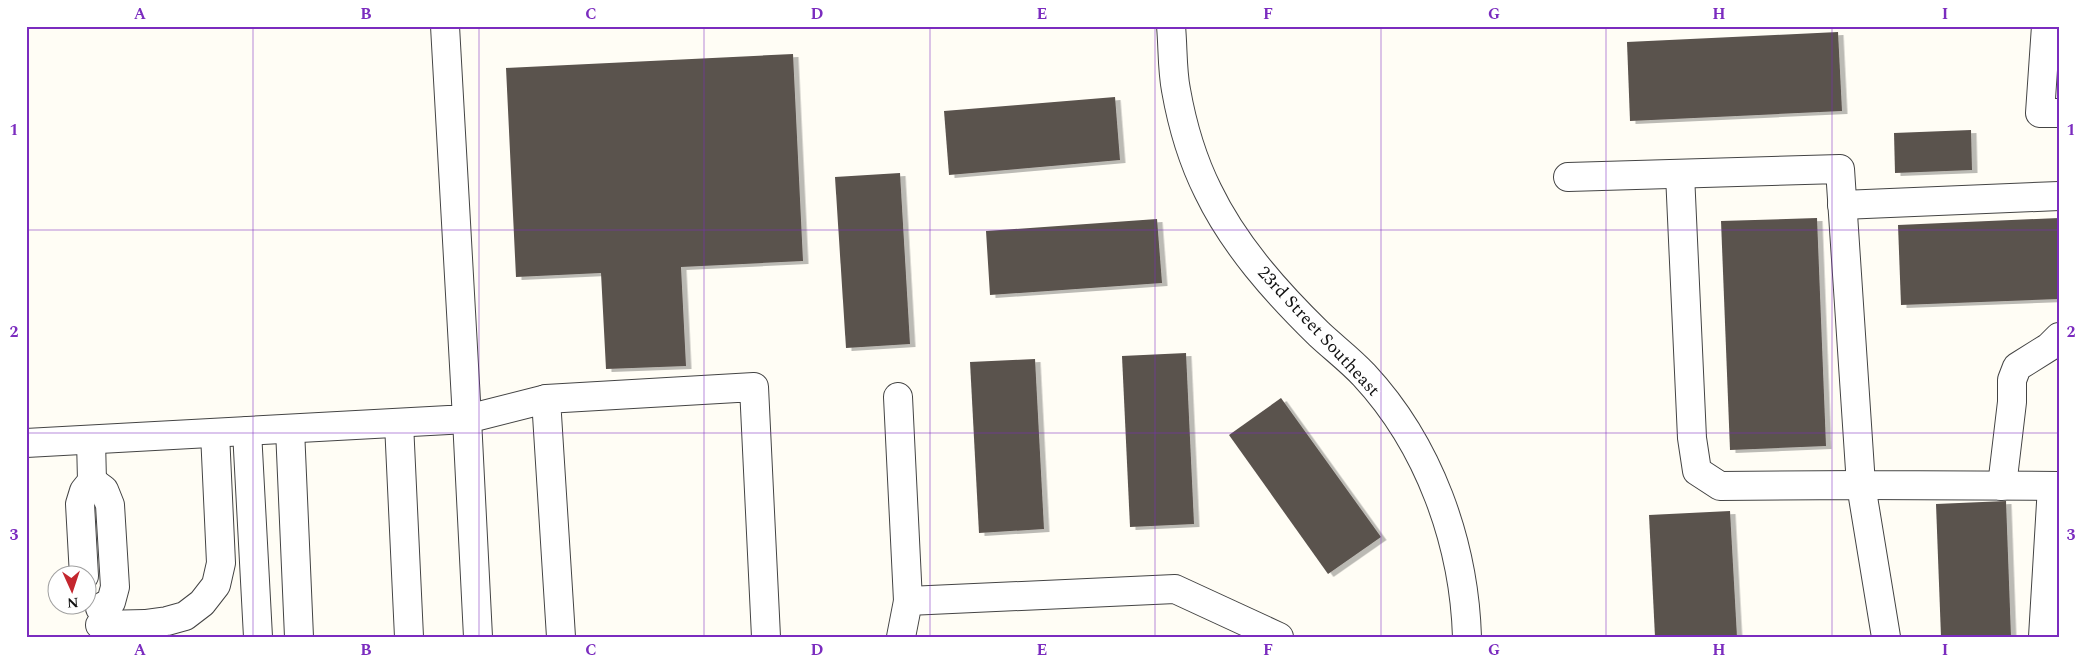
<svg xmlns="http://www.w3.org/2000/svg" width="2085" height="663" font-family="Spectral,serif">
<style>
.building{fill:#5a524d;filter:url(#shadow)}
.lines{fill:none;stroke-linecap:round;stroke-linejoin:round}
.minor-casing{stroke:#444;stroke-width:30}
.minor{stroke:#fff;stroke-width:28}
.grid{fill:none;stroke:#7b2cbf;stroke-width:1;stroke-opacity:0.55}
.labels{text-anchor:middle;stroke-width:5;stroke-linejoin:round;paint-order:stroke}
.street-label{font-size:18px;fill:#111;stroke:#fff}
.neatline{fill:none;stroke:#7b2cbf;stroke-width:2}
.grid-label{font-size:16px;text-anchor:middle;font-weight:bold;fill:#7b2cbf}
</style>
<defs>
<filter id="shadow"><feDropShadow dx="5.5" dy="3" stdDeviation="0" flood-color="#0004"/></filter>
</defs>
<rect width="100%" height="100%" fill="#fffdf5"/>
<g class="building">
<polygon points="1838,32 1842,111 1630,121 1627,42"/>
<polygon points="793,54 803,261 681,267 686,366 606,369 601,273 516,277 506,68"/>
<polygon points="1115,97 1120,160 949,175 944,111"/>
<polygon points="1971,130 1972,170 1895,173 1894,133"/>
<polygon points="900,173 910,344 846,348 835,177"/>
<polygon points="1817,218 1826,446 1730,450 1721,221"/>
<polygon points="2059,218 2059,299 1901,305 1898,225"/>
<polygon points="1157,219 1162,283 990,295 986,231"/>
<polygon points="1186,353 1194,524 1130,527 1122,356"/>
<polygon points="1035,359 1044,529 979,533 970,362"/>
<polygon points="1281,398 1381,537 1328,574 1229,435"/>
<polygon points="2006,501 2011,637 1941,637 1936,504"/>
<polygon points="1730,511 1737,637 1655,637 1649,515"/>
</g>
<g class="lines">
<g class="minor-casing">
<g id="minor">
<path d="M1171 26C1173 47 1172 70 1176 90 1182 124 1193 161 1208 191 1234 245 1276 292 1319 334 1334 348 1350 360 1364 375 1429 445 1464 542 1467 637"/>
<polyline points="2046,26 2040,113 2059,113"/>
<polyline points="1680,174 1692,438 1697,471 1720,486 1861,485 1886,637"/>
<polyline points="1568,177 1840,169 1861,485 2059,486"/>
<polyline points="1842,205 2059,196"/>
<polyline points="898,397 908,601"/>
<polyline points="399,423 409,637"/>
<polyline points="290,429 299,637"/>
<polyline points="247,431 258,637"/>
<polyline points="26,443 467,419 445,26"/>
<polyline points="92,481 104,490 110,505 115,587 111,602 100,608"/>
<polyline points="2002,486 2012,402 2012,380 2017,367 2049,347 2059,337"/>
<polyline points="84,576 80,504 84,491 92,481 91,440"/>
<polyline points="100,625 145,624 167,621 185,616 202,603 216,585 221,563 215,433"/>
<polyline points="478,637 467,419 546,399"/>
<polyline points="561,637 546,399 754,387 766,637"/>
<polyline points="901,637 908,601 1175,589 1279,637"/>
<polyline points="2043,637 2052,486"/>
</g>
</g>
<use href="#minor" class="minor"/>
</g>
<path class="grid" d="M253 26V637M479 26V637M704 26V637M930 26V637M1155 26V637M1381 26V637M1606 26V637M1832 26V637M26 230H2059M26 433H2059"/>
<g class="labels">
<g class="street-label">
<text transform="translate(1319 331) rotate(47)" y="6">23rd Street Southeast</text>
</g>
</g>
<rect width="2085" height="663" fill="none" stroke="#ffffff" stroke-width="55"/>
<g transform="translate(72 590) rotate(177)"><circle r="24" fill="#ffffff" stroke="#a0a0a0"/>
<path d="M0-4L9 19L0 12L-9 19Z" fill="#c4262e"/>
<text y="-8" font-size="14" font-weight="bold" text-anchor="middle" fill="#111111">N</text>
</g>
<rect x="28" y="28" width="2030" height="608" class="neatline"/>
<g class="grid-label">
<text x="140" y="19">A</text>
<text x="366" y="19">B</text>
<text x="591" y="19">C</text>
<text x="817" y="19">D</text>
<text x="1042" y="19">E</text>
<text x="1268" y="19">F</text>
<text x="1494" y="19">G</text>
<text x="1719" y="19">H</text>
<text x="1945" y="19">I</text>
<text x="14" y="135">1</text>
<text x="2071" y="135">1</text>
<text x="14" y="337">2</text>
<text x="2071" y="337">2</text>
<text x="14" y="540">3</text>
<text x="2071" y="540">3</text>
<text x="140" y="655">A</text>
<text x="366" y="655">B</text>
<text x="591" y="655">C</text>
<text x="817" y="655">D</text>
<text x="1042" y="655">E</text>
<text x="1268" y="655">F</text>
<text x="1494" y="655">G</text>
<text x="1719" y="655">H</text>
<text x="1945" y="655">I</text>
</g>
</svg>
